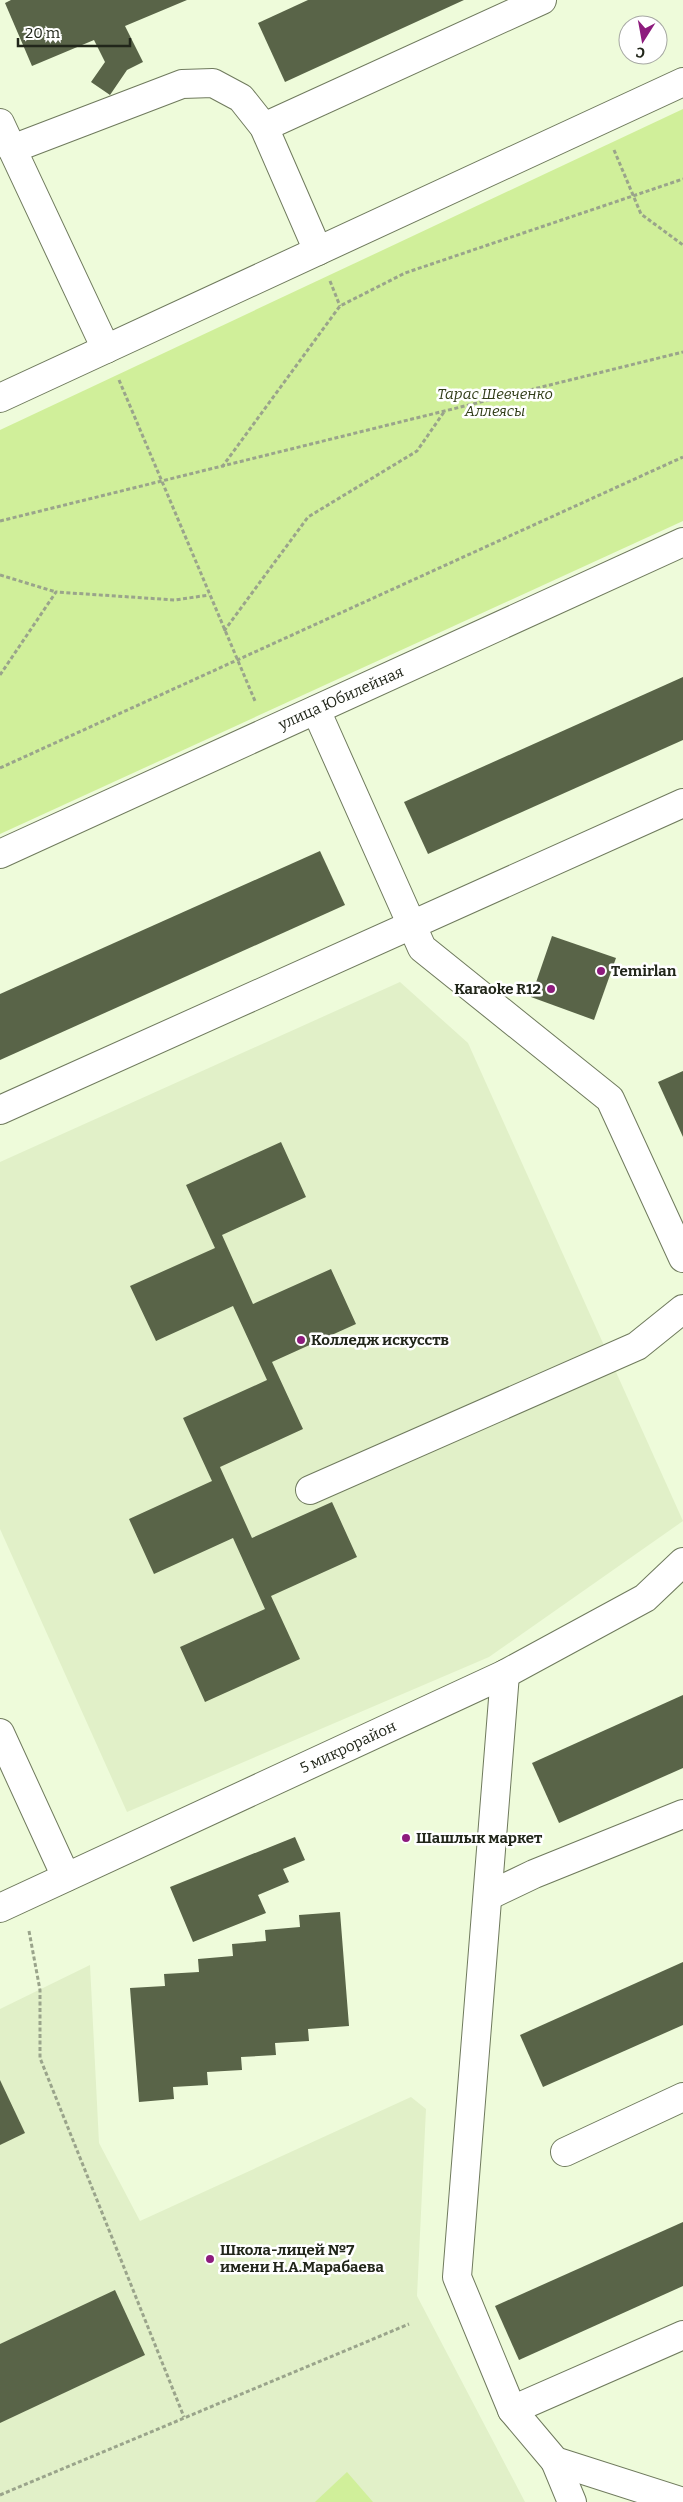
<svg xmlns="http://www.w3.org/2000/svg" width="683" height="2502" font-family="Bitter,serif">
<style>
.built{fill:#e1f0c8}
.green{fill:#d0ef9a}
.building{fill:#596448}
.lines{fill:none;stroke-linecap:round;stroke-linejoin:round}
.minor-casing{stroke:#6f7a5d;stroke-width:30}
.path{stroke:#9aa48b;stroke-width:3;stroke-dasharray:4 2.5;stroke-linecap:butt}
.minor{stroke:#fff;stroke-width:28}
.poi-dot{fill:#8d1b7d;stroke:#fff;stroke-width:2}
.labels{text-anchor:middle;stroke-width:5;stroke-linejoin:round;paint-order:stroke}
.park-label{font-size:15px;font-style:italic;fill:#313d18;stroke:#fff}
.street-label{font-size:15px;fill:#21261a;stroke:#fff}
.poi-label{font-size:15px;font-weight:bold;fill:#21261a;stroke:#fff;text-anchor:start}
</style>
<rect width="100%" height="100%" fill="#eefbda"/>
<g class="built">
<polygon points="400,982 468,1043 683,1521 489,1657 127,1812 0,1529 0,1162"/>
<polygon points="90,1965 99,2143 140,2221 411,2097 426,2109 417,2296 525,2502 0,2502 0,2009"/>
</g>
<g class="green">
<polygon points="683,109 683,521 0,834 0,430"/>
<polygon points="347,2472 373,2502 315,2502"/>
</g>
<g class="building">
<polygon points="11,0 187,0 125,26 143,62 127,70 110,95 91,82 105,62 94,40 32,66 5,3"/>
<polygon points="308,0 464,0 285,82 258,23"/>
<polygon points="683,677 683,740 428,854 404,802"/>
<polygon points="320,851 345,905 0,1060 0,994"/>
<polygon points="552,936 616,958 594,1020 531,997"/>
<polygon points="683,1071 683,1137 658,1082"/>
<polygon points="281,1142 306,1197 222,1235 253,1304 331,1269 356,1324 272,1362 303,1429 220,1467 252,1538 332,1502 357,1557 271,1596 300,1659 205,1702 180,1647 265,1609 233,1538 154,1574 129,1519 212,1481 183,1418 267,1380 233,1306 156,1341 130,1286 215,1248 186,1185"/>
<polygon points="683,1695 683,1768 559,1823 532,1763"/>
<polygon points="295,1837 305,1860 283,1869 289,1882 258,1895 266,1913 193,1942 170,1887"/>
<polygon points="340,1912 349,2026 308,2029 309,2041 275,2043 276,2055 241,2057 242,2070 207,2072 208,2085 173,2087 174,2099 139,2102 130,1988 165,1986 164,1974 199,1972 198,1959 233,1956 232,1944 266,1941 265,1930 300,1927 299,1915"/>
<polygon points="683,1962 683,2025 543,2087 520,2035"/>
<polygon points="0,2080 25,2133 0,2145"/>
<polygon points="683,2222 683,2286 519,2360 495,2306"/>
<polygon points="115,2290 145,2355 0,2423 0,2344"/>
</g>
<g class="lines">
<g class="minor-casing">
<g id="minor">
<polyline points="0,123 106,349"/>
<polyline points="264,127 542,0"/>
<polyline points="12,149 182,84 213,83 241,98 264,127 318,251"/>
<polyline points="0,398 683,82"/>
<polyline points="316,710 422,948 610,1099 683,1258"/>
<polyline points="0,854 683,542"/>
<polyline points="0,1110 683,803"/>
<polyline points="310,1490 637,1346 683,1309"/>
<polyline points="505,1674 457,2277 512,2410 555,2461 683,2502"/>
<polyline points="0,1733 66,1877"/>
<polyline points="488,1896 534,1874 683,1814"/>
<polyline points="0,1908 505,1674 645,1598 683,1562"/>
<polyline points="565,2152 683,2097"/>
<polyline points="512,2410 683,2335"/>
<polyline points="555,2461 572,2502"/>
</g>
</g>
<g class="path">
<polyline points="614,150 641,214 683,245"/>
<polyline points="330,281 340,306"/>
<polyline points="119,380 255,701"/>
<polyline points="222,467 340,306 405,273 683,179"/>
<polyline points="0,521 683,352"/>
<polyline points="0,575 56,592"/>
<polyline points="224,631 308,517 417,451 444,412"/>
<polyline points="0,675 56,592 175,600 209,595"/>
<polyline points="0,768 683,457"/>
<polyline points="29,1931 40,1990 40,2058 184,2417"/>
<polyline points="0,2495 409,2324"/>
</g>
<use href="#minor" class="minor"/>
</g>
<g class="poi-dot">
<circle cx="601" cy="971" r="5"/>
<circle cx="551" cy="989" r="5"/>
<circle cx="301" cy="1340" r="5"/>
<circle cx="406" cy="1838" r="5"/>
<circle cx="210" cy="2259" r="5"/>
</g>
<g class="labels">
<g class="park-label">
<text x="495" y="399">Тарас Шевченко<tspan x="495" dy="17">Аллеясы</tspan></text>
</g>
<g class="street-label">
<text transform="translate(341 698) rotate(-24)" y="5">улица Юбилейная</text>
<text transform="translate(348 1747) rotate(-25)" y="5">5 микрорайон</text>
</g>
<g class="poi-label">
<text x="611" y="976">Temirlan</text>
<text x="541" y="994" text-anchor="end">Karaoke R12</text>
<text x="311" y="1345">Колледж искусств</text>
<text x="416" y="1843">Шашлык маркет</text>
<text x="220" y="2255">Школа-лицей №7<tspan x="220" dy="17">имени Н.А.Марабаева</tspan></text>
</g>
</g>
<g transform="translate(643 40) rotate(191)"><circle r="24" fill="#ffffff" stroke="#a6a8a3"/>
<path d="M0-4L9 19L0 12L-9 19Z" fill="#8d1b7d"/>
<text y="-8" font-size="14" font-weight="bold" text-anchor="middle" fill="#21261a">С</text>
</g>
<path d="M18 38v8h112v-8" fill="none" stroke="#21261a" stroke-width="2.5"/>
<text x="25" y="38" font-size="15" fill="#21261a" stroke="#ffffff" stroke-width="4" paint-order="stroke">20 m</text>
</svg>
